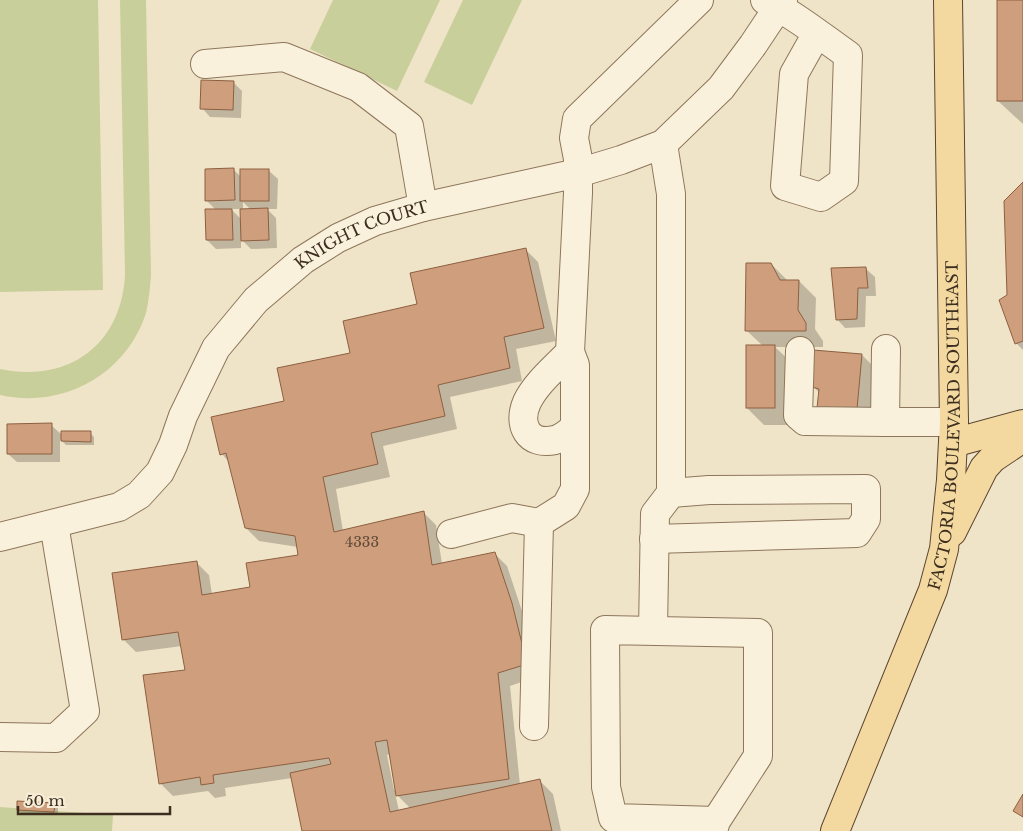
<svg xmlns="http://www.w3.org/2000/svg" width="1023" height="831" font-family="'Libre Baskerville',serif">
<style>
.green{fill:#c9cf9b}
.shadow{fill:#0003;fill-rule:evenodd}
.building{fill:#cf9f7d;stroke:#8d5f41}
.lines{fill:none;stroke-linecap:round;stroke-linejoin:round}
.minor-casing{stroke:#8d765c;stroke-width:30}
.major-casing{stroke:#5b4430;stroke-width:30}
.minor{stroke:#faf1dc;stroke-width:28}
.major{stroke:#f3d9a0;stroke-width:28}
.labels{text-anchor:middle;stroke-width:5;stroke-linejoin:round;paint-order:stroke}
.number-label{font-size:14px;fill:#624a37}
.street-label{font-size:16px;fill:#3d2e20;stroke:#f7eed8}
</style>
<rect width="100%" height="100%" fill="#f0e4c8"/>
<g class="green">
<polygon points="0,0 98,0 103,290 0,292"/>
<path d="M120 0H146L151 275C150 288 149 300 146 313 126 375 63 409 0 395V369C68 383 121 346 125 275Z"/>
<polygon points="333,0 440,0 397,91 310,49"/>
<polygon points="463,0 522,0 472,105 424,82"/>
<polygon points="0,807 113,815 112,831 0,831"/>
</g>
<g class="shadow">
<polygon points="998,0 1023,0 1023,124 998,101"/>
<polygon points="233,82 242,91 241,118 210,117 202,108"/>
<path d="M234 170 241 177 269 171 278 179 277 209H267L276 218 277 248 251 249 241 239V248L216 249 207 240 216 210 207 201ZM243 202 251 210H243ZM231 209H241V219Z"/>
<polygon points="1023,184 1023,350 1016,343 1008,295"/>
<path d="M525 249 538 262 556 341 516 349 522 381 450 397 457 429 383 446 390 477 336 489 343 531 423 512 436 525 442 564 494 553 507 566 524 617 539 676 510 686 520 785 540 781 553 794 561 831H304L292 778 225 788 226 796 215 798 208 791 173 796 160 783 186 671 182 646 136 652 123 639 196 562 209 575 212 594 252 588 299 556 298 547 259 541 246 528 229 462 222 454 286 402 418 305ZM390 754 396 790H394L387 755ZM395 793 411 809 399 811Z"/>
<polygon points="771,264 788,281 799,281 816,298 815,329 823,341 823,347 775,347 792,363 791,425 764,425 747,408 763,346 746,330"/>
<polygon points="866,269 875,277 876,296 866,296 865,327 845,328 837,319"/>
<polygon points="862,355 875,368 870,421 820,393 813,387"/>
<polygon points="51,425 62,435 90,433 94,437 94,445 66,445 60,439 60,462 17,462 8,454"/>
<polygon points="54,804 58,808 58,815 22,814 18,810"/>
</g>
<g class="building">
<rect x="997" y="0" width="26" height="101"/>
<polygon points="201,80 234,81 233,110 200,109"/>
<polygon points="234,168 235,200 205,201 205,169"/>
<rect x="240" y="169" width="29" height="32"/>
<polygon points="1023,182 1023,341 1015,344 999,300 1007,295 1004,201"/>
<polygon points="268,208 269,240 241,241 240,209"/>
<polygon points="205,209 232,209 233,240 206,240"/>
<polygon points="526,248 544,328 504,337 510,368 438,385 445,416 371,433 378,464 323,477 334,532 424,511 432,565 495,552 512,603 527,664 498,673 509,779 396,796 387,740 375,742 390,812 540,779 552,831 302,831 290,773 331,764 329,758 213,775 214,783 201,785 200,777 159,784 143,675 185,670 178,632 122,640 112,573 197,561 202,595 250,587 246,563 298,555 295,536 245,528 226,453 220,455 211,417 284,401 277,368 350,353 343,321 417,304 410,273"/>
<polygon points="746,263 771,263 780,280 799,280 798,310 806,323 806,331 745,331"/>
<polygon points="866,267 868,288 858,288 857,319 836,320 831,268"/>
<rect x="746" y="345" width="29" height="63"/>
<polygon points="813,350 862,354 857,409 817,408 819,389 812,387"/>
<polygon points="52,423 52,454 7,454 7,424"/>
<polygon points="61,431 91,431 91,442 61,441"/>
<polygon points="1023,794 1023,817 1013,811"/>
<polygon points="17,801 55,803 54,812 17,810"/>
</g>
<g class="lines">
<g class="minor-casing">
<g id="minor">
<path d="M765 0C795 15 821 36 848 55L844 181 821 197 785 186 794 74 817 33"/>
<polyline points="205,64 284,57 358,87 409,126 423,207"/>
<polyline points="886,349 885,422 954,422"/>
<polyline points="800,351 798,415 805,421 885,422"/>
<path d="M574 428C568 433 563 438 555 440 528 446 517 425 527 402 536 383 556 367 570 352L578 193V159L574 138 577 119 699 0"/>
<polyline points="451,534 512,518 539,523 566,506 575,489 575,365 570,352"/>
<path id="s1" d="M0 537 119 507 139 495 160 472 173 445 183 416 216 348 256 300 303 260 338 238 375 221 423 207 578 173 621 160 663 144 721 88 753 45 783 0"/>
<polyline points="654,539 857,533 866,519 866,489 709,490 671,493"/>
<polyline points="653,630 655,514 671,493 671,194 663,144"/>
<polyline points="534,726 539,523"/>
<polyline points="0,737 56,738 85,711 54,524"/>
<polyline points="713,831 716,821 758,756 758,633 605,630 606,787 613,818 716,821"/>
</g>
</g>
<g class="major-casing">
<g id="major">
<polyline points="953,443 1023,424"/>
<polyline points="952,532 984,468 993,458 1023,438"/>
<path id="s2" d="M835 831 933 590 944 549 951 480 954 422 948 0"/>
</g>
</g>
<use href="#minor" class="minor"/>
<use href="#major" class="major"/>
</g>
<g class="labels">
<g class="number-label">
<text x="362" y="547">4333</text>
</g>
<g class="street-label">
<text dy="6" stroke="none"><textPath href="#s1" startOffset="502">KNIGHT COURT</textPath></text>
<text dy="6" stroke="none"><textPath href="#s2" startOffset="426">FACTORIA BOULEVARD SOUTHEAST</textPath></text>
</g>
</g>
<path d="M18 806v8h152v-8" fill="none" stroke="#3d2e20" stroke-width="2.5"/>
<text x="25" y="806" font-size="15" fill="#3d2e20" stroke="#f7eed8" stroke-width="4" paint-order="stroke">50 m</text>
</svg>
